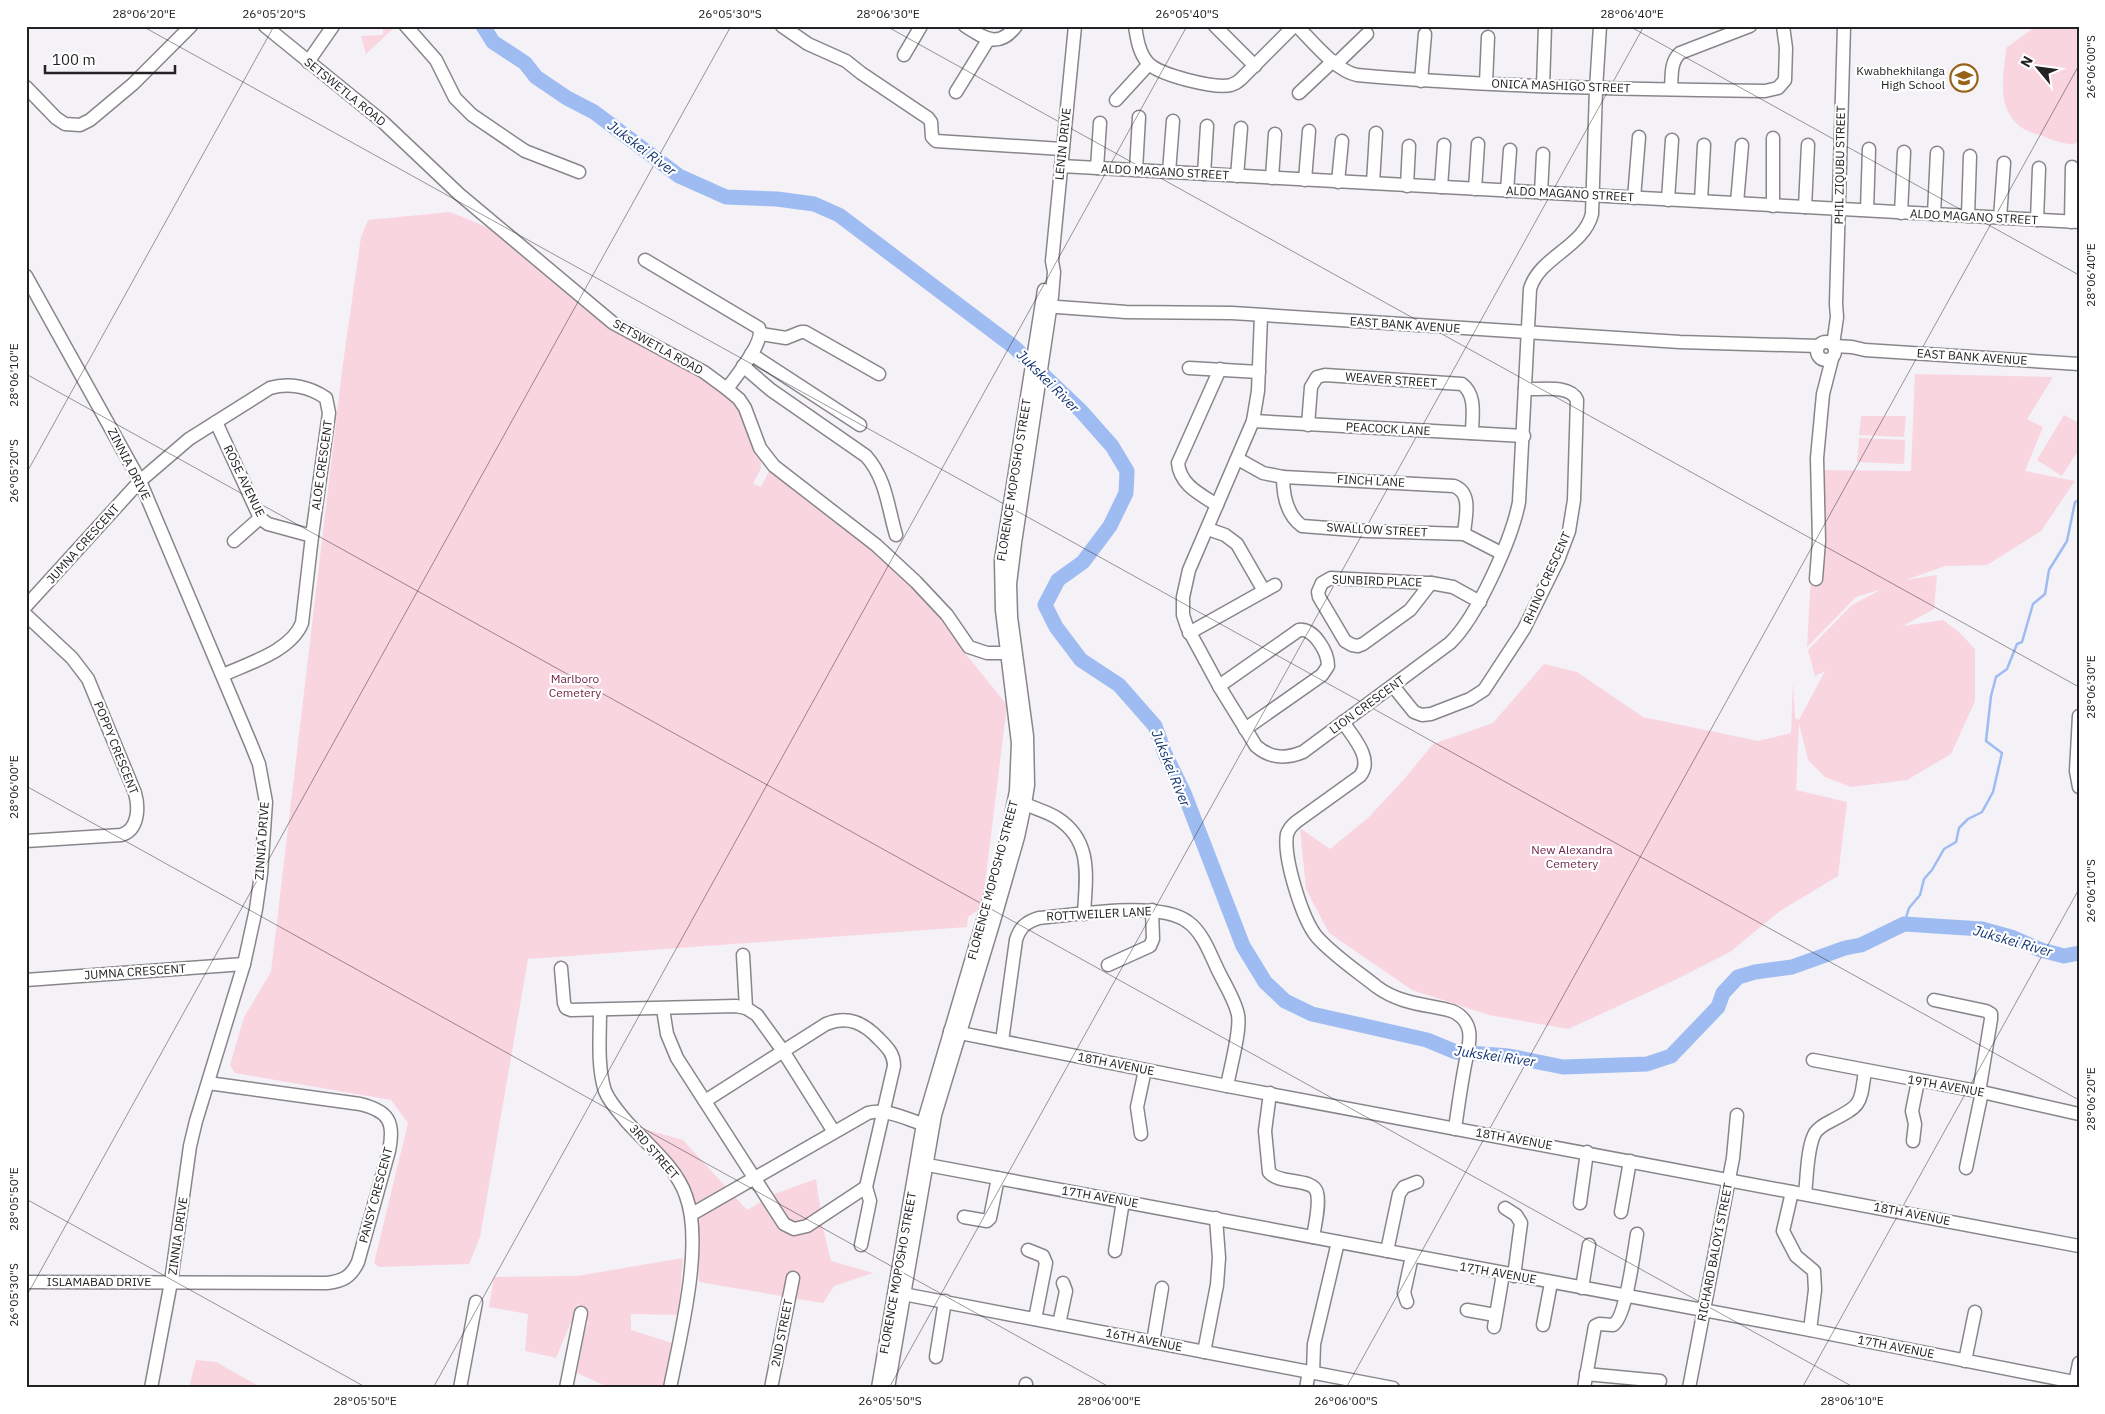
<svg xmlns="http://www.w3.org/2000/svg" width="2105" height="1414" font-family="'IBM Plex Sans',sans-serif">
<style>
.green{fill:#f9d5e0}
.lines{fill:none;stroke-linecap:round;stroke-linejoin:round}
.stream{stroke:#9ebcf2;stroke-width:2.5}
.river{stroke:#9ebcf2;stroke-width:15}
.minor-casing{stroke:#89868b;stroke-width:15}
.minor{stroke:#fff;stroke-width:12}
.ticks{fill:none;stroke:#222123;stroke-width:1;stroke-opacity:0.45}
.labels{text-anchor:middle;stroke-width:4.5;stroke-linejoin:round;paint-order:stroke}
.poi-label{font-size:12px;fill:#222123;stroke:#fff;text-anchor:end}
.street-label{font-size:12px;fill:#222123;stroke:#fff}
.park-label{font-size:12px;fill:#702344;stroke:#fff}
.water-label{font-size:14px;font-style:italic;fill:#123371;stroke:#fff}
.neatline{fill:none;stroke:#222123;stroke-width:2}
.ticks-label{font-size:12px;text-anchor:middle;fill:#222123}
</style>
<rect width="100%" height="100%" fill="#f4f1f7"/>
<g class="green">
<polygon points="383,26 396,26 366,54 361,36 383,35"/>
<path d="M2036 26H2079V142C2070 147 2055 141 2045 137 2038 134 2027 132 2021 127 1995 107 2004 75 2006 48Z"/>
<polygon points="450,212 494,230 615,326 715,380 742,404 761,454 761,468 753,484 761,487 771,467 850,526 943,615 964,652 1007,705 983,900 980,909 968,917 967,927 528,959 480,1237 469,1264 379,1267 374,1263 408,1123 391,1100 235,1073 230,1065 244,1017 271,972 342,371 361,237 368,220"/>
<polygon points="1915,374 2053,377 2027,419 2043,427 2025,471 2075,481 2041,531 1987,565 1945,566 1906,580 1937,575 1934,609 1903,626 1943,620 1959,632 1975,649 1975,701 1951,754 1907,780 1851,787 1825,777 1808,760 1799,723 1796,790 1847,802 1838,876 1780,911 1730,952 1673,981 1568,1029 1489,1015 1412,990 1329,933 1306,889 1300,828 1330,849 1369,817 1406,777 1433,744 1493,723 1544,664 1577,672 1643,717 1758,741 1791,733 1793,683 1795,718 1799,720 1825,671 1815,676 1808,650 1852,605 1882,589 1856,597 1807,647 1817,470 1911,471"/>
<polygon points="2064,415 2079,423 2079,449 2062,476 2037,460"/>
<polygon points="1861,416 1906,416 1904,437 1859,435"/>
<polygon points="1859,438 1905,440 1904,464 1857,462"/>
<polygon points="644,1129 683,1140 747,1210 774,1194 816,1179 823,1228 831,1261 873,1273 834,1286 823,1303 699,1282 698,1233 681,1176"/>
<polygon points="683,1258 678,1315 631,1314 631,1330 675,1344 668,1388 610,1388 577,1373 584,1333 588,1323 579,1303 556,1358 525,1351 528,1314 489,1307 494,1277 577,1276"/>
<polygon points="196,1360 216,1362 262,1388 189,1388"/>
</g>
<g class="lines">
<polyline class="stream" points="1904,924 1909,908 1920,895 1924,879 1932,870 1944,849 1956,842 1959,828 1968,819 1982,812 1993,792 2002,753 1986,741 1991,696 1996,677 2007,669 2017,644 2022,642 2033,604 2045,594 2049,570 2067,541 2075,502 2079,500"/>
<polyline class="river" points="483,26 493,42 525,63 536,77 567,98 594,112 679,176 726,197 777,199 814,204 839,215 1014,347 1081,411 1112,446 1127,471 1126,493 1110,526 1083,562 1058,580 1045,605 1056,627 1081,660 1119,685 1155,726 1165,754 1184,793 1243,946 1265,982 1285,1001 1312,1014 1427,1040 1456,1052 1509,1056 1563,1067 1647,1064 1671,1056 1718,1007 1723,993 1738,977 1755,972 1792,967 1845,948 1861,945 1904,924 1982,929 2011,937 2041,950 2064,956 2079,953"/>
<g class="minor-casing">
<g id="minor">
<polyline points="265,26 383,122 459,194 613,323 704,372 727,389 739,399 745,408 760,448 774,466 876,545 916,582 947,615 969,647 987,653 1006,653"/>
<polyline points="406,26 436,60 455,98 472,115 525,151 579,172"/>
<polyline points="782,26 808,44 846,61 861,73 928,118 931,122 932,137 936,141 1062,149"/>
<path d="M965 26C984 38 999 49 1016 26"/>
<path d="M1135 26C1137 39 1139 53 1148 63 1159 75 1215 89 1231 85 1234 84 1238 82 1241 79L1294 26"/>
<polyline points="1215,26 1255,66"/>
<path d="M1297 26C1312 41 1336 71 1357 75 1492 87 1629 89 1765 91L1778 88 1785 80 1786 48 1783 26"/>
<polyline points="904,55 921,26"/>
<polyline points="308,62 333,26"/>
<polyline points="1336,64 1367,34"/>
<polyline points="1421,81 1425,34"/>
<polyline points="1486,83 1488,37"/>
<polyline points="1543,86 1545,26"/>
<polyline points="26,87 56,118 65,124 80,125 90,120 133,84 191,26"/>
<path d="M1671 89C1672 76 1670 62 1680 53L1750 26"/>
<polyline points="956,92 988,40"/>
<polyline points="1299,93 1333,61"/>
<polyline points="1116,100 1149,64"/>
<polyline points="1061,166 2079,222"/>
<polyline points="1097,168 1100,123"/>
<polyline points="1136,170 1139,117"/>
<polyline points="1169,172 1173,121"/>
<polyline points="1204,174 1207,126"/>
<polyline points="1237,176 1241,128"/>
<polyline points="1272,178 1275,134"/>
<polyline points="1305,180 1309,131"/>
<polyline points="1338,182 1342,141"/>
<polyline points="1373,183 1376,133"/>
<polyline points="1407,186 1409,146"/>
<polyline points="1441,187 1444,145"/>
<polyline points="1475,189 1478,144"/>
<polyline points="1507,191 1510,150"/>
<polyline points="1541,193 1543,154"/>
<polyline points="1634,198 1639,137"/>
<polyline points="1668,200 1672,140"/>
<polyline points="1701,201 1704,145"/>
<polyline points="1737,203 1742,145"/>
<polyline points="1773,206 1773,138"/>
<polyline points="1805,207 1808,145"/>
<polyline points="1867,210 1869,149"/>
<polyline points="1901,213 1904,152"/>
<polyline points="1934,214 1937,153"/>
<polyline points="1968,216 1970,156"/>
<polyline points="2000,218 2004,163"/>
<polyline points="2037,220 2039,168"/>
<polyline points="2071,222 2072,167"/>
<path d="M645 260 759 328C765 342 736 376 727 389"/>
<polyline points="26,276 140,481 251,744 259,764 266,802 261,874 256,909 244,964 196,1121 190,1146 171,1282 151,1388"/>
<polyline points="1044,306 1126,312 1232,313 1680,342 1818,346"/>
<path d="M1261 316 1258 391 1253 421 1189 570 1183 597V615L1187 627 1219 686 1256 746C1271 759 1286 759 1303 752L1450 643C1477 617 1512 539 1519 502L1530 289C1539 257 1584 247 1592 214L1596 89 1600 26"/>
<polyline points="761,334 786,338 801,332 805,332 879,374"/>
<circle cx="1826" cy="351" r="9"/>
<polyline points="1833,345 1837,317 1836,304 1844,26"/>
<polyline points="1834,346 1852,347 1865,350 2079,364"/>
<polyline points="751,354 860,425"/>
<path d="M743 366 771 390 866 456C886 478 888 508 896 535"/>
<polyline points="1189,368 1259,372"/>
<polyline points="1253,421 1524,436"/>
<polyline points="216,422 260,518 268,524 312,536"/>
<path d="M1308 425 1311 387 1317 377 1325 375 1462 384C1477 395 1472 417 1472 433"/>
<path d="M1238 459 1263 473 1283 477 1454 486C1473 493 1465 518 1464 534"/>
<path d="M1283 477C1283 494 1287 515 1302 526L1367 531 1464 534 1501 553"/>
<path d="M1217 505C1200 494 1180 485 1178 463L1220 369"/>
<polyline points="234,541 260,518"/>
<polygon points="1331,578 1427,583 1431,583 1410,610 1363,644 1358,646 1352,645 1345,641 1319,597 1318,592 1322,583"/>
<polyline points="1816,579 1819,541 1817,458 1823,394 1832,359"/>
<polyline points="1431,583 1453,587 1480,602"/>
<polyline points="1264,591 1275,585"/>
<path d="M26 606 140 481 189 439 270 388C289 382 310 387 326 398L329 413 312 536 302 623C291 651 249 663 223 675"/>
<path d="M26 615 72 658 88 679 135 793C139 807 139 830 121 835L26 841"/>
<polyline points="1189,633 1264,591 1237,544 1225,535 1208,529"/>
<path d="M1219 686 1299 630C1314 628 1328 652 1328 666L1322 675 1245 729"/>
<path d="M1393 686 1414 712 1422 715 1431 714 1470 699 1484 690 1524 629 1558 560 1569 531 1574 500 1577 400C1570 384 1540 390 1525 389"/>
<polyline points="2079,716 2076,771 2079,787"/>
<path d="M1343 722C1353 737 1374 759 1360 776L1296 822C1292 825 1289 829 1287 834 1283 857 1302 919 1317 937 1334 956 1357 971 1377 987 1399 1003 1422 1004 1448 1010 1458 1012 1467 1020 1469 1031 1471 1042 1467 1054 1465 1065 1461 1086 1458 1107 1455 1129"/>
<path d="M1025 804C1036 809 1048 812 1057 818 1093 841 1086 877 1084 914"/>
<polyline points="743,955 746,1008"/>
<polyline points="1108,965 1150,946 1153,939 1152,910"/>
<polyline points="561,968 564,1003 566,1008 571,1010 736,1006 746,1008 757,1015 783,1051 834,1132"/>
<polyline points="26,980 244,964"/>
<polyline points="1934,1000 1986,1011 1991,1014 1991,1019 1979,1092"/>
<polyline points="663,1009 667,1034 677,1058 784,1224 794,1229 807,1226 866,1187"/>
<path d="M600 1011C600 1036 597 1066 605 1091 610 1103 619 1112 627 1122 646 1143 677 1168 686 1196 704 1244 680 1337 670 1388"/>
<polyline points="950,1031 1222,1085 2079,1246"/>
<path d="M1002 1041 1016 940C1020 927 1026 922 1039 918 1075 915 1160 900 1188 922 1202 932 1209 951 1216 966 1223 982 1235 999 1238 1015 1241 1030 1230 1069 1227 1086"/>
<polyline points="1813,1060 1982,1092 2079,1114"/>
<path d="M1270 1093 1265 1131 1269 1172C1278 1185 1314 1177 1317 1193 1320 1204 1315 1225 1313 1237"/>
<path d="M705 1101 826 1024C848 1015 864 1023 879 1039 888 1048 894 1054 894 1066L866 1187 870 1201 861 1245"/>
<polyline points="1141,1134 1137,1107 1145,1070"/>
<polyline points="1913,1141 1915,1124 1912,1111 1918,1081"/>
<polyline points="917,1163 1810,1330 2079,1383"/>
<polyline points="1966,1168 1982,1092"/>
<polyline points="1792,1192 1783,1231 1796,1256 1814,1271 1815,1290 1810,1330"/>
<path d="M1805 1194C1807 1178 1807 1147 1815 1133 1819 1127 1825 1124 1831 1121 1862 1105 1860 1105 1865 1071"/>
<polyline points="1580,1203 1587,1152"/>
<polyline points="1505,1208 1516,1215 1521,1223 1514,1276"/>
<polyline points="1621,1212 1630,1161"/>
<path d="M692 1214 868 1113C886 1108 906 1119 923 1124"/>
<polyline points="964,1217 987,1221 990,1218 998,1178"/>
<polyline points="1028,1250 1043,1256 1046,1263 1035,1319"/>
<polyline points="1115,1251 1123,1201"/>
<polyline points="1387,1251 1399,1194 1404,1187 1417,1182"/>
<path d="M26 1282 327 1283C343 1281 351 1277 358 1262L389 1151C395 1122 389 1111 360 1104L208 1083"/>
<polyline points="1582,1288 1589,1245"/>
<polyline points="898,1293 1393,1388"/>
<polyline points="1407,1302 1404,1293 1412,1256"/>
<polyline points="1467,1310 1495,1315"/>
<polyline points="1059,1324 1066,1291 1063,1283"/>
<polyline points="1543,1325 1551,1283"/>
<polyline points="1494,1327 1503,1274"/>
<polyline points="1153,1342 1162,1288"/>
<polyline points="1204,1352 1217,1285 1219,1258 1216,1218"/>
<polyline points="936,1357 945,1301"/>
<polyline points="1965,1361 1975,1312"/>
<polyline points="1313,1373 1314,1344 1338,1242"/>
<polyline points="1586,1374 1660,1381"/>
<polyline points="460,1388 476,1302"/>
<polyline points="566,1388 581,1313"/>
<polyline points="771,1388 793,1278"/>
<polyline points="878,1388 923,1124 1005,846 1016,791 1018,743 1002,610 1001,560 1044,290"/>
<polyline points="888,1388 935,1115 993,924 1018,837 1025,804 1028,785 1027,736 1011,617 1010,584 1015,543 1052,296 1054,272 1052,261 1075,26"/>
<polyline points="1025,1388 1026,1384"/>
<polyline points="1306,1388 1309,1372"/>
<path d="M1584 1388 1595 1326 1599 1324 1613 1325C1626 1318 1634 1251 1637 1234"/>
<polyline points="1689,1388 1733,1158 1737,1115"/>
<polyline points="2074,1388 2079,1363"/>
</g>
</g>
<use href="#minor" class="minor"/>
</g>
<path class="ticks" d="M142 26 2079 1100M886 26 2079 687M1629 26 2079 275M26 374 1855 1388M26 474 274 26M26 786 1111 1388M26 1199 367 1388M26 1297 731 26M433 1388 1187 26M889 1388 1644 26M1346 1388 2079 65M1802 1388 2079 889"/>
<defs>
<g id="school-ring" transform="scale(1.4375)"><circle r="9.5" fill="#fff" stroke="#976218" stroke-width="1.5"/><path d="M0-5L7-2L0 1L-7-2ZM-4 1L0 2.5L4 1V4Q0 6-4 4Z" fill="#976218"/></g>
</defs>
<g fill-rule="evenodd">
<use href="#school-ring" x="1964" y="78"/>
</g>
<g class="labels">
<g class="poi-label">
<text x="1945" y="75">Kwabhekhilanga<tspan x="1945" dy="14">High School</tspan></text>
</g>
<g class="street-label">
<text transform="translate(1561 86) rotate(2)" y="4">ONICA MASHIGO STREET</text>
<text transform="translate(345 92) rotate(39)" y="4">SETSWETLA ROAD</text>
<text transform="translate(1063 144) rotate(-84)" y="4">LENIN DRIVE</text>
<text transform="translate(1840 165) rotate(-89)" y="4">PHIL ZIQUBU STREET</text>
<text transform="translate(1165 172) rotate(3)" y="4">ALDO MAGANO STREET</text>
<text transform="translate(1570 194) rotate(3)" y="4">ALDO MAGANO STREET</text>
<text transform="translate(1974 217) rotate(3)" y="4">ALDO MAGANO STREET</text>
<text transform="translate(1405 325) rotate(4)" y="4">EAST BANK AVENUE</text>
<text transform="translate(658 347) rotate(29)" y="4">SETSWETLA ROAD</text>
<text transform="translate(1972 357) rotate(4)" y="4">EAST BANK AVENUE</text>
<text transform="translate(1391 380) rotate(4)" y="4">WEAVER STREET</text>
<text transform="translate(1388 429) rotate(3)" y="4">PEACOCK LANE</text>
<text transform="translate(129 464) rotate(63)" y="4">ZINNIA DRIVE</text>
<text transform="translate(322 465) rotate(-82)" y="4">ALOE CRESCENT</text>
<text transform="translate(1014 480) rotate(-81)" y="4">FLORENCE MOPOSHO STREET</text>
<text transform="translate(244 481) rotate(64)" y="4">ROSE AVENUE</text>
<text transform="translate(1371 481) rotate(3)" y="4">FINCH LANE</text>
<text transform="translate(1377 530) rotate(3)" y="4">SWALLOW STREET</text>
<text transform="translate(83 544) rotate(-48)" y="4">JUMNA CRESCENT</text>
<text transform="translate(1547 578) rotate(-66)" y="4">RHINO CRESCENT</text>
<text transform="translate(1377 581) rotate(2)" y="4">SUNBIRD PLACE</text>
<text transform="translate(1367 705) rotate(-36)" y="4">LION CRESCENT</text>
<text transform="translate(116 748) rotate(68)" y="4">POPPY CRESCENT</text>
<text transform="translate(262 841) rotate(-86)" y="4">ZINNIA DRIVE</text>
<text transform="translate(993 880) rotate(-75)" y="4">FLORENCE MOPOSHO STREET</text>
<text transform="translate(1099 914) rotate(-3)" y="4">ROTTWEILER LANE</text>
<text transform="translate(135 972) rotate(-4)" y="4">JUMNA CRESCENT</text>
<text transform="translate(1116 1064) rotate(11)" y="4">18TH AVENUE</text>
<text transform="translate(1946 1086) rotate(10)" y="4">19TH AVENUE</text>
<text transform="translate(1514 1139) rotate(10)" y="4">18TH AVENUE</text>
<text transform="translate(654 1152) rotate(49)" y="4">3RD STREET</text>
<text transform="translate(376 1195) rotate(-75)" y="4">PANSY CRESCENT</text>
<text transform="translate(1100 1197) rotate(10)" y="4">17TH AVENUE</text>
<text transform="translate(1912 1214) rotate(11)" y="4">18TH AVENUE</text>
<text transform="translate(178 1236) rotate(-82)" y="4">ZINNIA DRIVE</text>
<text transform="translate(1715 1252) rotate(-79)" y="4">RICHARD BALOYI STREET</text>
<text transform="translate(898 1273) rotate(-80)" y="4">FLORENCE MOPOSHO STREET</text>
<text transform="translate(1498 1273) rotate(10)" y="4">17TH AVENUE</text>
<text x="99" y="1286">ISLAMABAD DRIVE</text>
<text transform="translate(782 1333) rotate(-79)" y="4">2ND STREET</text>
<text transform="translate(1144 1340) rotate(11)" y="4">16TH AVENUE</text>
<text transform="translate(1896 1347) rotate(11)" y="4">17TH AVENUE</text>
</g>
<g class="park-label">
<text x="575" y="683">Marlboro<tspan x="575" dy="14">Cemetery</tspan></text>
<text x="1572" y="854">New Alexandra<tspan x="1572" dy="14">Cemetery</tspan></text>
</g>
<g class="water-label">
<text transform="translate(642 148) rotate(37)" y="5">Jukskei River</text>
<text transform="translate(1048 381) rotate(45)" y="5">Jukskei River</text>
<text transform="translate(1171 768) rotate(68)" y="5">Jukskei River</text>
<text transform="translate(2013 941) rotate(16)" y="5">Jukskei River</text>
<text transform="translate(1495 1056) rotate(8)" y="5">Jukskei River</text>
</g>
</g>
<rect width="2105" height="1414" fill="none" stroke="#ffffff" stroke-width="55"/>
<g transform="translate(2038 68) rotate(299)" stroke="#ffffff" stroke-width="4" paint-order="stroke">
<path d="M0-4L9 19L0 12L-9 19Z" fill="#222123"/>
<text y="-8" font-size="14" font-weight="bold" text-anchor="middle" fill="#222123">N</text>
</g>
<path d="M45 65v8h130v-8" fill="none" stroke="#222123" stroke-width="2.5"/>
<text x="52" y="65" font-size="15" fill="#222123" stroke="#ffffff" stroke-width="4" paint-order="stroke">100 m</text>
<rect x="28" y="28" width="2050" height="1358" class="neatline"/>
<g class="ticks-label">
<text x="144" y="18">28°06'20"E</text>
<text x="274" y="18">26°05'20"S</text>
<text x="730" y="18">26°05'30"S</text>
<text x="888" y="18">28°06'30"E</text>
<text x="1187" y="18">26°05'40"S</text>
<text x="1632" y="18">28°06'40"E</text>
<text transform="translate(2091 67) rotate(-90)" y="4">26°06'00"S</text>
<text transform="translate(2091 275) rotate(-90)" y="4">28°06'40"E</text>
<text transform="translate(14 375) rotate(-90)" y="4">28°06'10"E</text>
<text transform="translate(14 471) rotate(-90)" y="4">26°05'20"S</text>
<text transform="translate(2091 687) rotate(-90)" y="4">28°06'30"E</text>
<text transform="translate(14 787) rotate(-90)" y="4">28°06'00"E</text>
<text transform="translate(2091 891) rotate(-90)" y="4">26°06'10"S</text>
<text transform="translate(2091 1099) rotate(-90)" y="4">28°06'20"E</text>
<text transform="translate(14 1199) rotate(-90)" y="4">28°05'50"E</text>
<text transform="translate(14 1295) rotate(-90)" y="4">26°05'30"S</text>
<text x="365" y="1405">28°05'50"E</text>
<text x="890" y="1405">26°05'50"S</text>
<text x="1109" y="1405">28°06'00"E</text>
<text x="1346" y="1405">26°06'00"S</text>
<text x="1852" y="1405">28°06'10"E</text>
</g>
</svg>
